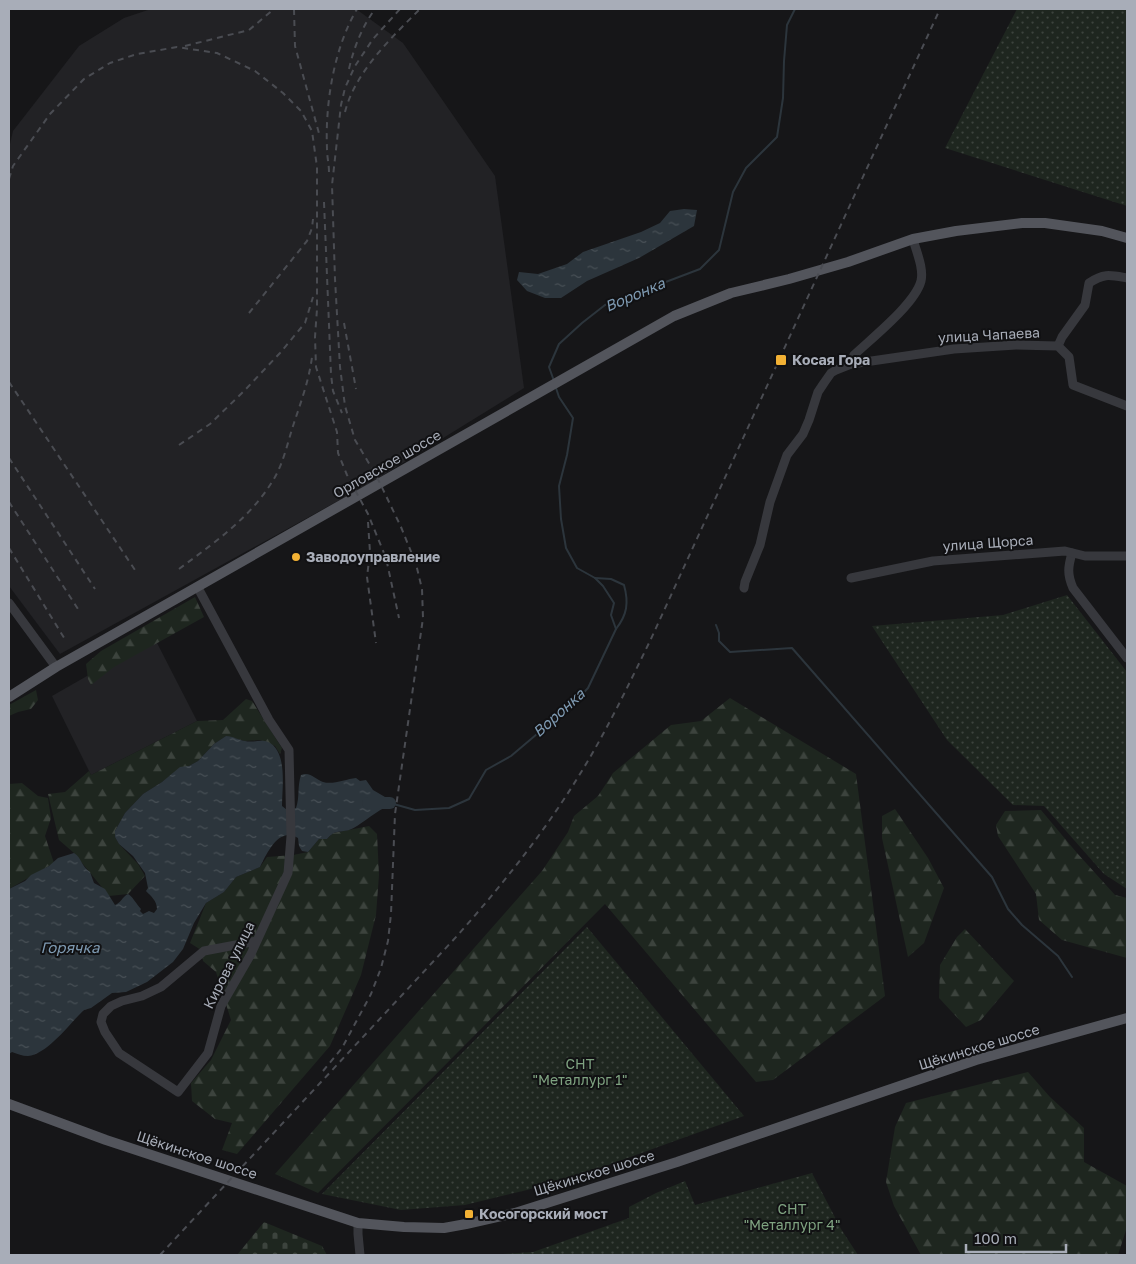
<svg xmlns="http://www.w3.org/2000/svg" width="1136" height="1264" font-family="'Golos Text',sans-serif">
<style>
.built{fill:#222225}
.grass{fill:url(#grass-dots)}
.forest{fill:url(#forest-firs)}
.cemetery{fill:url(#cemetery-stones)}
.water{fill:url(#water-ripples)}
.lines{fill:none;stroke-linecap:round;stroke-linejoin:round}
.stream{stroke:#2c353c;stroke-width:2}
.river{stroke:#2c353c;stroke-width:12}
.minor{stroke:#37383d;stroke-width:9}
.major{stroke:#53555c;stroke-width:10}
.rail{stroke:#4a4c52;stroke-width:2;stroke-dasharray:6 5;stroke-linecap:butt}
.poi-dot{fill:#f2b134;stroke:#111113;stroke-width:2}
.labels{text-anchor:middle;stroke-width:4;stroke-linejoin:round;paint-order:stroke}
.street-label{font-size:14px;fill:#a8adb8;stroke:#111113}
.poi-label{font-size:14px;font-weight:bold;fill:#a8adb8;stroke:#111113;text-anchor:start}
.park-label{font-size:14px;fill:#7fa381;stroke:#111113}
.water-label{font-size:15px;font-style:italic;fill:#7f9bb3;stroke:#111113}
</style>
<defs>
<pattern id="grass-dots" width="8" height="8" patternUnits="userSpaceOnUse" patternTransform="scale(1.25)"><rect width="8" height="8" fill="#1e261f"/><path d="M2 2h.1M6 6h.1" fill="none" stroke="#3c433d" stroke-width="1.8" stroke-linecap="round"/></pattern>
<pattern id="forest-firs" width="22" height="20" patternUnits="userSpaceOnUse" patternTransform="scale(1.25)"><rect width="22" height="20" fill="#1e261f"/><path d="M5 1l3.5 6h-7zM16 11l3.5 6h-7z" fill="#3c433d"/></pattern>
<pattern id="cemetery-stones" width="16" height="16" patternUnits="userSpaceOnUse" patternTransform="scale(1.25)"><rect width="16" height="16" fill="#1e261f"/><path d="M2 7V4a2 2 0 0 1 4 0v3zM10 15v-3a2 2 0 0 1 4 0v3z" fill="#3c433d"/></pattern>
<pattern id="water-ripples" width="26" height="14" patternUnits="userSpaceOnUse" patternTransform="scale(1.25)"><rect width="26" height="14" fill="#2c353c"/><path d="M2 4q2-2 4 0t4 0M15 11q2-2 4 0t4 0" fill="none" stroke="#485056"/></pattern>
</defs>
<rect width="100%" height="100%" fill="#161618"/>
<g class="built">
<polygon points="151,9 356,9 403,43 495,176 524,388 367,485 60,654 9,586 9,148 13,131 79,46 124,18"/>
<polygon points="156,641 197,721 91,775 52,696 94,672"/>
</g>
<g class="grass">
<polygon points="1017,9 1127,9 1127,206 945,148"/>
<polygon points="1067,595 1127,672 1127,889 1104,874 1044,806 1013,805 947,740 872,626 1003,615"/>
<polygon points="587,927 744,1116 597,1169 527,1190 465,1205 401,1210 322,1194"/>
<polygon points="812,1173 841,1229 858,1255 489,1255 533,1252 629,1218 629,1207 656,1193 685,1181 695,1205"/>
</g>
<g class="forest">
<polygon points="195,597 204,617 114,667 91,685 88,679 86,664 101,651"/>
<polygon points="36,690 38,700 31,709 18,712 9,716 9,705"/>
<polygon points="730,698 856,774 885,996 773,1080 756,1082 605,904 318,1193 275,1174 542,871 568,832 574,816 598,796 613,773 671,725 701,721"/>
<polygon points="246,699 252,701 278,742 282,748 280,754 275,746 260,740 245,741 226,736 214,744 198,761 189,766 180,768 162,782 143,794 125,813 115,831 115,837 119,844 138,864 145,876 128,894 109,896 74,853 59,840 48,794 65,792 89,771 91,775 197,721 223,720"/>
<polygon points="22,783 38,796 48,798 51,818 45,836 54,863 9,889 9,784"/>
<polygon points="895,809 928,858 944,888 924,943 908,957 882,838 882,816"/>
<polygon points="1041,810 1077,853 1115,895 1127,898 1127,958 1062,940 1039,920 1036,894 998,836 996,825 1005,811"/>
<polygon points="369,826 377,834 379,875 376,915 361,975 330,1046 237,1154 222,1150 232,1123 215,1119 192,1101 191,1083 211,1060 231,1020 216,972 203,961 201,950 190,943 206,903 224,892 236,877 260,867 267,857 293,855 308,852 319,839 327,839 333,833"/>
<polygon points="965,929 1014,981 981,1020 966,1027 939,998 940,965 957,937"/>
<polygon points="1028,1072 1050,1097 1084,1128 1084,1162 1127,1186 1127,1227 1118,1255 921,1255 894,1206 886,1182 895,1127 906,1103"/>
</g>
<polygon class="cemetery" points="264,1222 322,1246 327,1255 237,1255"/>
<g class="water">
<polygon points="684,209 697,210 694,226 639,258 587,281 561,298 545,298 527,291 517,280 519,272 538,274 567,264 583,252 641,232 660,223 670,211"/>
<path d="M226 736C233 736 238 740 245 741 253 743 260 739 268 742 288 751 282 788 282 806L287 810 296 808C300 797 297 787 301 775 310 771 315 779 323 782 333 785 346 779 356 778L360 781 366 780 373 790 385 797 384 808C372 814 360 826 349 830 338 833 336 829 327 839H319L308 852 302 851 299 846 298 838C279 826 267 853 260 867L236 877 224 892 206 903 194 923 183 949 173 962 147 982 126 992 112 993 91 1008 84 1010C70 1023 48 1054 28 1056 22 1056 18 1054 12 1052L9 1054V889L25 881 31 875 49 866 58 858 74 853C82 858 81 866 90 872L94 883 105 889 115 905C121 903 122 897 128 894 134 898 136 904 141 909L140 911 143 914 149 911 154 913 157 909C157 901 151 896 146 891L148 888 145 873 133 856 119 844 115 837V831L125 813 143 794 162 782 180 767 189 766 198 761 214 744Z"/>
</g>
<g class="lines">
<g class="stream">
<polyline points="554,381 549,367 559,344 582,323 605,305 700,269 719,250 733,192 746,168 777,137 783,98 784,61 787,25 795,9"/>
<path d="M595 578 611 579 624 585C629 603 627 615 616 629"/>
<polyline points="716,625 719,633 719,641 730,652 792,648 992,877 1008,909 1022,925 1058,956 1072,977"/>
<polyline points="390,803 415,810 449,808 469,799 486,770 511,756 576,701 588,688 616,629 611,615 614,603 603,586 595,578 577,568 566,548 561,519 559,486 567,455 573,418 559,397 556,388"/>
</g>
<polyline class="river" points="368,803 390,803"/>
<g class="minor">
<path d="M1058 346 1062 337 1085 305 1089 283C1104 273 1110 275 1127 278"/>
<polyline points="851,364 954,349 1016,345 1058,346 1069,357 1073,385 1127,406"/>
<path d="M1072 553C1068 567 1067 574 1073 588L1127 658"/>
<polyline points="851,578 933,561 1065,551 1085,556 1127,556"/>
<polyline points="198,588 269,720 289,750 291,836 288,873 251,954 221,1006 208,1053 178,1092 119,1053 105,1032 101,1022 103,1014 111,1006 122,1001 142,996 161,987 204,951 257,941"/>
<path d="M744 588 745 582 760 545 770 502 787 455 803 434 809 420 818 392 824 383 831 373 836 370 851 364 854 355C872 338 915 304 921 281 924 268 916 251 913 239"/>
<polyline points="9,603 56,667"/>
<polyline points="358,1223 358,1234 360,1255"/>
</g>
<g class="major">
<polyline points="9,697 56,667 674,316 731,293 789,279 848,262 913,239 956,231 1022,223 1045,223 1102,231 1127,238"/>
<polyline points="9,1104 106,1140 358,1223 404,1227 444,1228 466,1224 515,1213 677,1162 976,1060 1127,1018"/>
</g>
<g class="rail">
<polyline points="294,9 295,46 320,137"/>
<polyline points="185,46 249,30 274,9"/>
<path d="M349 69C354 47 362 27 375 9"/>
<path d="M345 112C355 72 392 37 420 9"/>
<path d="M329 172C329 164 327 157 327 149 325 103 334 48 357 9"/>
<polyline points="9,179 13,166 50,114 84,79 110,63 137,54 177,47 217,53 255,71 283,93 301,111 312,131 317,167 317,309 315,337 316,367 337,432 338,453 347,475 368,514 386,558 399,618"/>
<polyline points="324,202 331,374 333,391 342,413"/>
<polyline points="249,313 307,241 312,228 313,219"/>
<polyline points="344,323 356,389"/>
<polyline points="9,382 135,570"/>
<polyline points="179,445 210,424 244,391 280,353 305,323 313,297"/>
<polyline points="9,458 95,589"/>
<polyline points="9,502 78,609"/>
<polyline points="368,522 370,552 367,577 376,643"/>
<polyline points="9,548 66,641"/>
<path d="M179 569C215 542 252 517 275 477 284 461 288 441 294 423 301 402 309 380 312 357"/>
<polyline points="323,1071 342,1048 371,994 381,968 388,941 391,914 395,814 423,618 422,589 416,564 401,527 376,475 355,440 345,406 340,367 335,279 332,185 341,105 345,88 355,66 373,39 400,9"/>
<path d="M160 1255 457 936C503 884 547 829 583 769 608 728 629 684 650 641L940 9"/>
</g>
</g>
<g class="poi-dot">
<rect x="775" y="354" width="12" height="12" rx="2.5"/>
<circle cx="296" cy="557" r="5"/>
<rect x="464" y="1209" width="10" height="10" rx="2.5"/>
</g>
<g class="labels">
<g class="street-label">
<text transform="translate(989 335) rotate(-3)" y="5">улица Чапаева</text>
<text transform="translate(387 464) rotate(-30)" y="5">Орловское шоссе</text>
<text transform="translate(988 543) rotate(-4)" y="5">улица Щорса</text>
<text transform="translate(229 965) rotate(-63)" y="5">Кирова улица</text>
<text transform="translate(979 1047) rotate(-17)" y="5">Щёкинское шоссе</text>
<text transform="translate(197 1155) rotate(18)" y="5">Щёкинское шоссе</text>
<text transform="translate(594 1173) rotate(-17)" y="5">Щёкинское шоссе</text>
</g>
<g class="poi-label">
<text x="792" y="365">Косая Гора</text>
<text x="306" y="562">Заводоуправление</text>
<text x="479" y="1219">Косогорский мост</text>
</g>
<g class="park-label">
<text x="580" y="1069">СНТ<tspan x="580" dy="16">"Металлург 1"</tspan></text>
<text x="792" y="1214">СНТ<tspan x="792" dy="16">"Металлург 4"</tspan></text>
</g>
<g class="water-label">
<text transform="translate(635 295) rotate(-23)" y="5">Воронка</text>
<text transform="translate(559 713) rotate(-42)" y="5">Воронка</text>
<text x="70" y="953">Горячка</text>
</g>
</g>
<rect width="1136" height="1264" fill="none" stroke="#a8adb8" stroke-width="20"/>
<path d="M966 1244v8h100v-8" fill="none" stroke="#a8adb8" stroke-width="2.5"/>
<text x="974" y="1244" font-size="15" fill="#a8adb8" stroke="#111113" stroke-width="4" paint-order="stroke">100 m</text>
</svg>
